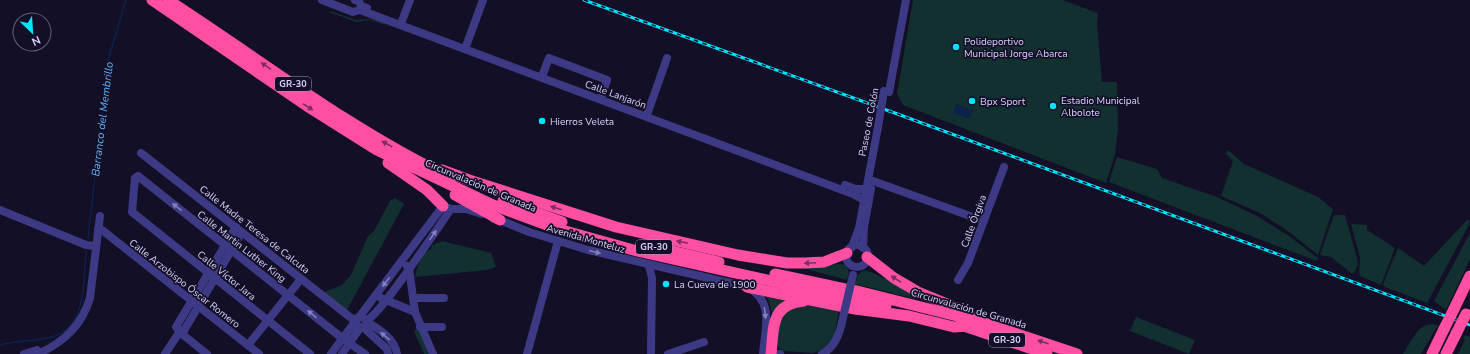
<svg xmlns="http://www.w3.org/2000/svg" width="1470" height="354" font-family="'Nunito Sans',sans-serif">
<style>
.green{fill:#12302f}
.water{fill:#0c2248}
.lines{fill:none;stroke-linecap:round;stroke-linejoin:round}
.stream{stroke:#0c2248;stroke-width:1.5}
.minor{stroke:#3d3a85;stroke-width:8}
.highway{stroke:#ff4fa3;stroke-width:11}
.rail-casing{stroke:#00e5ff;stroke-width:3}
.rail{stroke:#130f26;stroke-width:1.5;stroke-dasharray:4.5;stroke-linecap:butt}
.minor-bridge{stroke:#3d3a85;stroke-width:8}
.highway-bridge{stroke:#ff4fa3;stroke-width:11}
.oneway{fill:#7d2c5e}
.oneway2{fill:#837fbc}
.poi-dot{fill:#00e5ff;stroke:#130f26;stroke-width:1.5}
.labels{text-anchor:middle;stroke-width:3.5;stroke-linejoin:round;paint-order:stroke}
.shield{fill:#130f26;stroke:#9e99be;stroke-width:1}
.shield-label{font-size:9px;font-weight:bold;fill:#d9d4ff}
.poi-label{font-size:10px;fill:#d9d4ff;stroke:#130f26;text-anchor:start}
.street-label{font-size:10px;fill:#d9d4ff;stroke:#130f26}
.water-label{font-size:11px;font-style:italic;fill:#62b6ff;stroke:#130f26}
</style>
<rect width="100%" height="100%" fill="#130f26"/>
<g class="green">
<polygon points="913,0 1062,0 1098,13 1097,23 1102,82 1117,82 1118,129 1115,154 1106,183 903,105 897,94"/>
<polygon points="330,11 356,20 370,19 384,22 385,25 370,20 356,22 329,12"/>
<polygon points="1228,150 1244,164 1318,197 1333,209 1318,255 1289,232 1262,214 1221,196 1233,161 1226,154"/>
<polygon points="1117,157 1157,169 1162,178 1217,197 1257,216 1289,236 1318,258 1317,261 1109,182"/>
<polygon points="395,198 404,204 347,310 324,292 342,285 351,275 368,236 374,231 390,201"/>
<polygon points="1334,215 1345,215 1357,258 1358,265 1354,273 1351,273 1331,257 1320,255"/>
<polygon points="1468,219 1470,223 1427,303 1385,287 1383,284 1398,248 1424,266"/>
<polygon points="1351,224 1367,225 1367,230 1395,248 1381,285 1360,276 1359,272 1360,258"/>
<polygon points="1470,233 1470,259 1446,310 1434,301"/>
<path d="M442 241 491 253 496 267 487 270 415 277C417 268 421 253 431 249L432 245Z"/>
<polygon points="842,264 846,265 849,272 847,280 796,266"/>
<polygon points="864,270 871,272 937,304 855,284 858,275"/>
<polygon points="765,295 787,300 781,303 772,314 769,301"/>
<polygon points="810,304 839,310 834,336 826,348 813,353 783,351 778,348 777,344 778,324 789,308"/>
<polygon points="1136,317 1195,340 1189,354 1130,331"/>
<path d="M1430 324 1438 325 1421 354H1403C1411 343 1416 326 1430 324Z"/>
<polygon points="418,328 431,354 424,354 414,331"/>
<polygon points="1465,335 1470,337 1470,354 1458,354 1465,340 1463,339"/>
</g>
<polygon class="water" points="956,104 973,110 970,119 953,113"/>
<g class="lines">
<g class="stream">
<polyline points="88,239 108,60 126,0"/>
<path d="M0 345C18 340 37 342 55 336 87 325 83 280 86 252"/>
<polyline points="426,348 428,354"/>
</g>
<g class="minor">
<polyline points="322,0 353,12 360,10 853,194 864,200"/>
<polyline points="355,0 359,1 361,6 367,8"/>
<polyline points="402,21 410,0"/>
<polyline points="465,49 483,0"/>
<polyline points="543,74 549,58 607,80 602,95"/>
<polyline points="889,92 906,0"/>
<polyline points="648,112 667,58"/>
<polyline points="141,153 355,321"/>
<polyline points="873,181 984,221"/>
<polyline points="845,185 855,189 866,189"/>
<polyline points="0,210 86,245 96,246"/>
<path d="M494 219 500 220 529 232 588 250 747 287C775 301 765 329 763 354"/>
<polyline points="98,229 102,230 259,354"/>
<circle cx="857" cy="256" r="11"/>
<polyline points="852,247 859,228 878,127"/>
<polyline points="863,248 864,227 871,189"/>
<polyline points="407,266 409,268 415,312 433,354"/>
<polyline points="649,266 652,278 651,354"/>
<polyline points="958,280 968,263 1004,167"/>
<polyline points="381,298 415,312"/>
<polyline points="413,298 444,298"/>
<polyline points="360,316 367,320 365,326 362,328 356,325 357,318 360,316 443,206 451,209 466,209 482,214"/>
<path d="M367 320C381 314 438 227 451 209"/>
<path d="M367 322C379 329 395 339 397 354"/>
<polyline points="363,327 387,349 388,354"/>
<polyline points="420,327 442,327"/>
<polyline points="182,334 242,232"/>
<polyline points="248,345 301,279"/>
<path d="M40 353C65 341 82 325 90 298L100 216"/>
<polyline points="24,354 34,351"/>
<polyline points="32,354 37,350 40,354"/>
<polyline points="165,354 180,331"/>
<polyline points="207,354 182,334 176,327 236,227"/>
<polyline points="310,354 132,212 135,178 138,176 342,338 365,354"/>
<polyline points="331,354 355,322"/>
<polyline points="342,354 360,328"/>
<polyline points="527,354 558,241"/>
<polyline points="668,354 704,342"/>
<polyline points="778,354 780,354"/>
<path d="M822 354C837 346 841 329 844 313"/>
</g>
<g class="highway">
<polyline points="152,0 307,106 377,150 493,205 558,229 637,251 843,297"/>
<path d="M168 0C261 60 349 129 449 177"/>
<polyline points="388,163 427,190 443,206"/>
<polyline points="442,170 469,180 616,227 738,255 787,263 805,263 824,262 847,253"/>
<polyline points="455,195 500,220"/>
<polyline points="503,201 562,222"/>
<polyline points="650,246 719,262"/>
<polyline points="867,257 894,278 918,292 969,313"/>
<polyline points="775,274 845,289"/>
<polyline points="747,287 855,309 909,316 954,327 966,326"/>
<polyline points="853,290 981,322 1077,354"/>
<polyline points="852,298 886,306"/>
<polyline points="1454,309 1470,276"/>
<polyline points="961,325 1047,354"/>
<path d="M771 354C774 328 770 304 804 301"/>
<polyline points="1432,354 1444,329"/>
<polyline points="1446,354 1456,334"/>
</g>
<g class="rail-casing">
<polyline id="rail" points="584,0 892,112 1470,325"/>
</g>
<use href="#rail" class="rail"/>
<g class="minor-bridge">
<polyline points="878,127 884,91"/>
<polyline points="844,313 853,275"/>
</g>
<g class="highway-bridge">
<polyline points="1444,329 1454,309"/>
<polyline points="1456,334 1466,314"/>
</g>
</g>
<defs><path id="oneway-solid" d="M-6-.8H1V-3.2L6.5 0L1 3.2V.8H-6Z"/></defs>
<g class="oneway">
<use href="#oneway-solid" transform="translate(266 66) rotate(-146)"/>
<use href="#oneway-solid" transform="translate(308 107) rotate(33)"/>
<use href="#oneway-solid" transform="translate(387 144) rotate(-151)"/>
<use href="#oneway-solid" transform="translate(556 208) rotate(-163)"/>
<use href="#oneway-solid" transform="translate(682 242) rotate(-168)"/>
<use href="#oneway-solid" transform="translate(810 263) rotate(177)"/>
<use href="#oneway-solid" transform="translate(896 279) rotate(-147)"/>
<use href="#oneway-solid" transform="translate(1043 342) rotate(-162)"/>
</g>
<g class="oneway2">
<use href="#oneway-solid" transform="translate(177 207) rotate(-142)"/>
<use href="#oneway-solid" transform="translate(433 235) rotate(-55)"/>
<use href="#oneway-solid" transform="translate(595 252) rotate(14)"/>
<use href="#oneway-solid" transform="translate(386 282) rotate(127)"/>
<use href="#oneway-solid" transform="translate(765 313) rotate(83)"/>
<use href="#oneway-solid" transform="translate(312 314) rotate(-141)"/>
<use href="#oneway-solid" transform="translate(385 336) rotate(-140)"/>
</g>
<g class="poi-dot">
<circle cx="956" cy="47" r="4"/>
<circle cx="972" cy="101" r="4"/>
<circle cx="1053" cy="106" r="4"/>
<circle cx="542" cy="121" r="4"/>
<circle cx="666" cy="284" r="4"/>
</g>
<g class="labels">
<g class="shield">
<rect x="275" y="77" width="36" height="14" rx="3"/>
<rect x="636" y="240" width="36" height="14" rx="3"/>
<rect x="989" y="333" width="36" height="14" rx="3"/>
</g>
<g class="shield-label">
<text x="293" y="87">GR-30</text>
<text x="654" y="250">GR-30</text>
<text x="1007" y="343">GR-30</text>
</g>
<g class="poi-label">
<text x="964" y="45">Polideportivo<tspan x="964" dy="12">Municipal Jorge Abarca</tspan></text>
<text x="1061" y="104">Estadio Municipal<tspan x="1061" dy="12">Albolote</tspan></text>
<text x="980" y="105">Bpx Sport</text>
<text x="550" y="125">Hierros Veleta</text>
<text x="674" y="288">La Cueva de 1900</text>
</g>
<g class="street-label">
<text transform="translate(616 94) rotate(20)" y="4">Calle Lanjarón</text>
<text transform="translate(868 122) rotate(-79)" y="4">Paseo de Colón</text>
<text transform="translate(481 185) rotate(23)" y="4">Circunvalación de Granada</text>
<text transform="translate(973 221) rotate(-70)" y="4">Calle Órgiva</text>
<text transform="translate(255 229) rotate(38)" y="4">Calle Madre Teresa de Calcuta</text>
<text transform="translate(586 238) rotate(16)" y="4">Avenida Monteluz</text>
<text transform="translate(242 246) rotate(38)" y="4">Calle Martin Luther King</text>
<text transform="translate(227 275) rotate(39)" y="4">Calle Víctor Jara</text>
<text transform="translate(185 283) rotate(38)" y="4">Calle Arzobispo Óscar Romero</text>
<text transform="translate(969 308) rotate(16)" y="4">Circunvalación de Granada</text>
</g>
<g class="water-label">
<text transform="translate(102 119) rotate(-83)" y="4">Barranco del Membrillo</text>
</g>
</g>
<g transform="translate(32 32) rotate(155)"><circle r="19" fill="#130f26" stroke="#625e7d"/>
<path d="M0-3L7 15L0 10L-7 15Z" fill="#00e5ff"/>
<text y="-6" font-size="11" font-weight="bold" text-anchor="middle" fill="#d9d4ff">N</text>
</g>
</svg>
